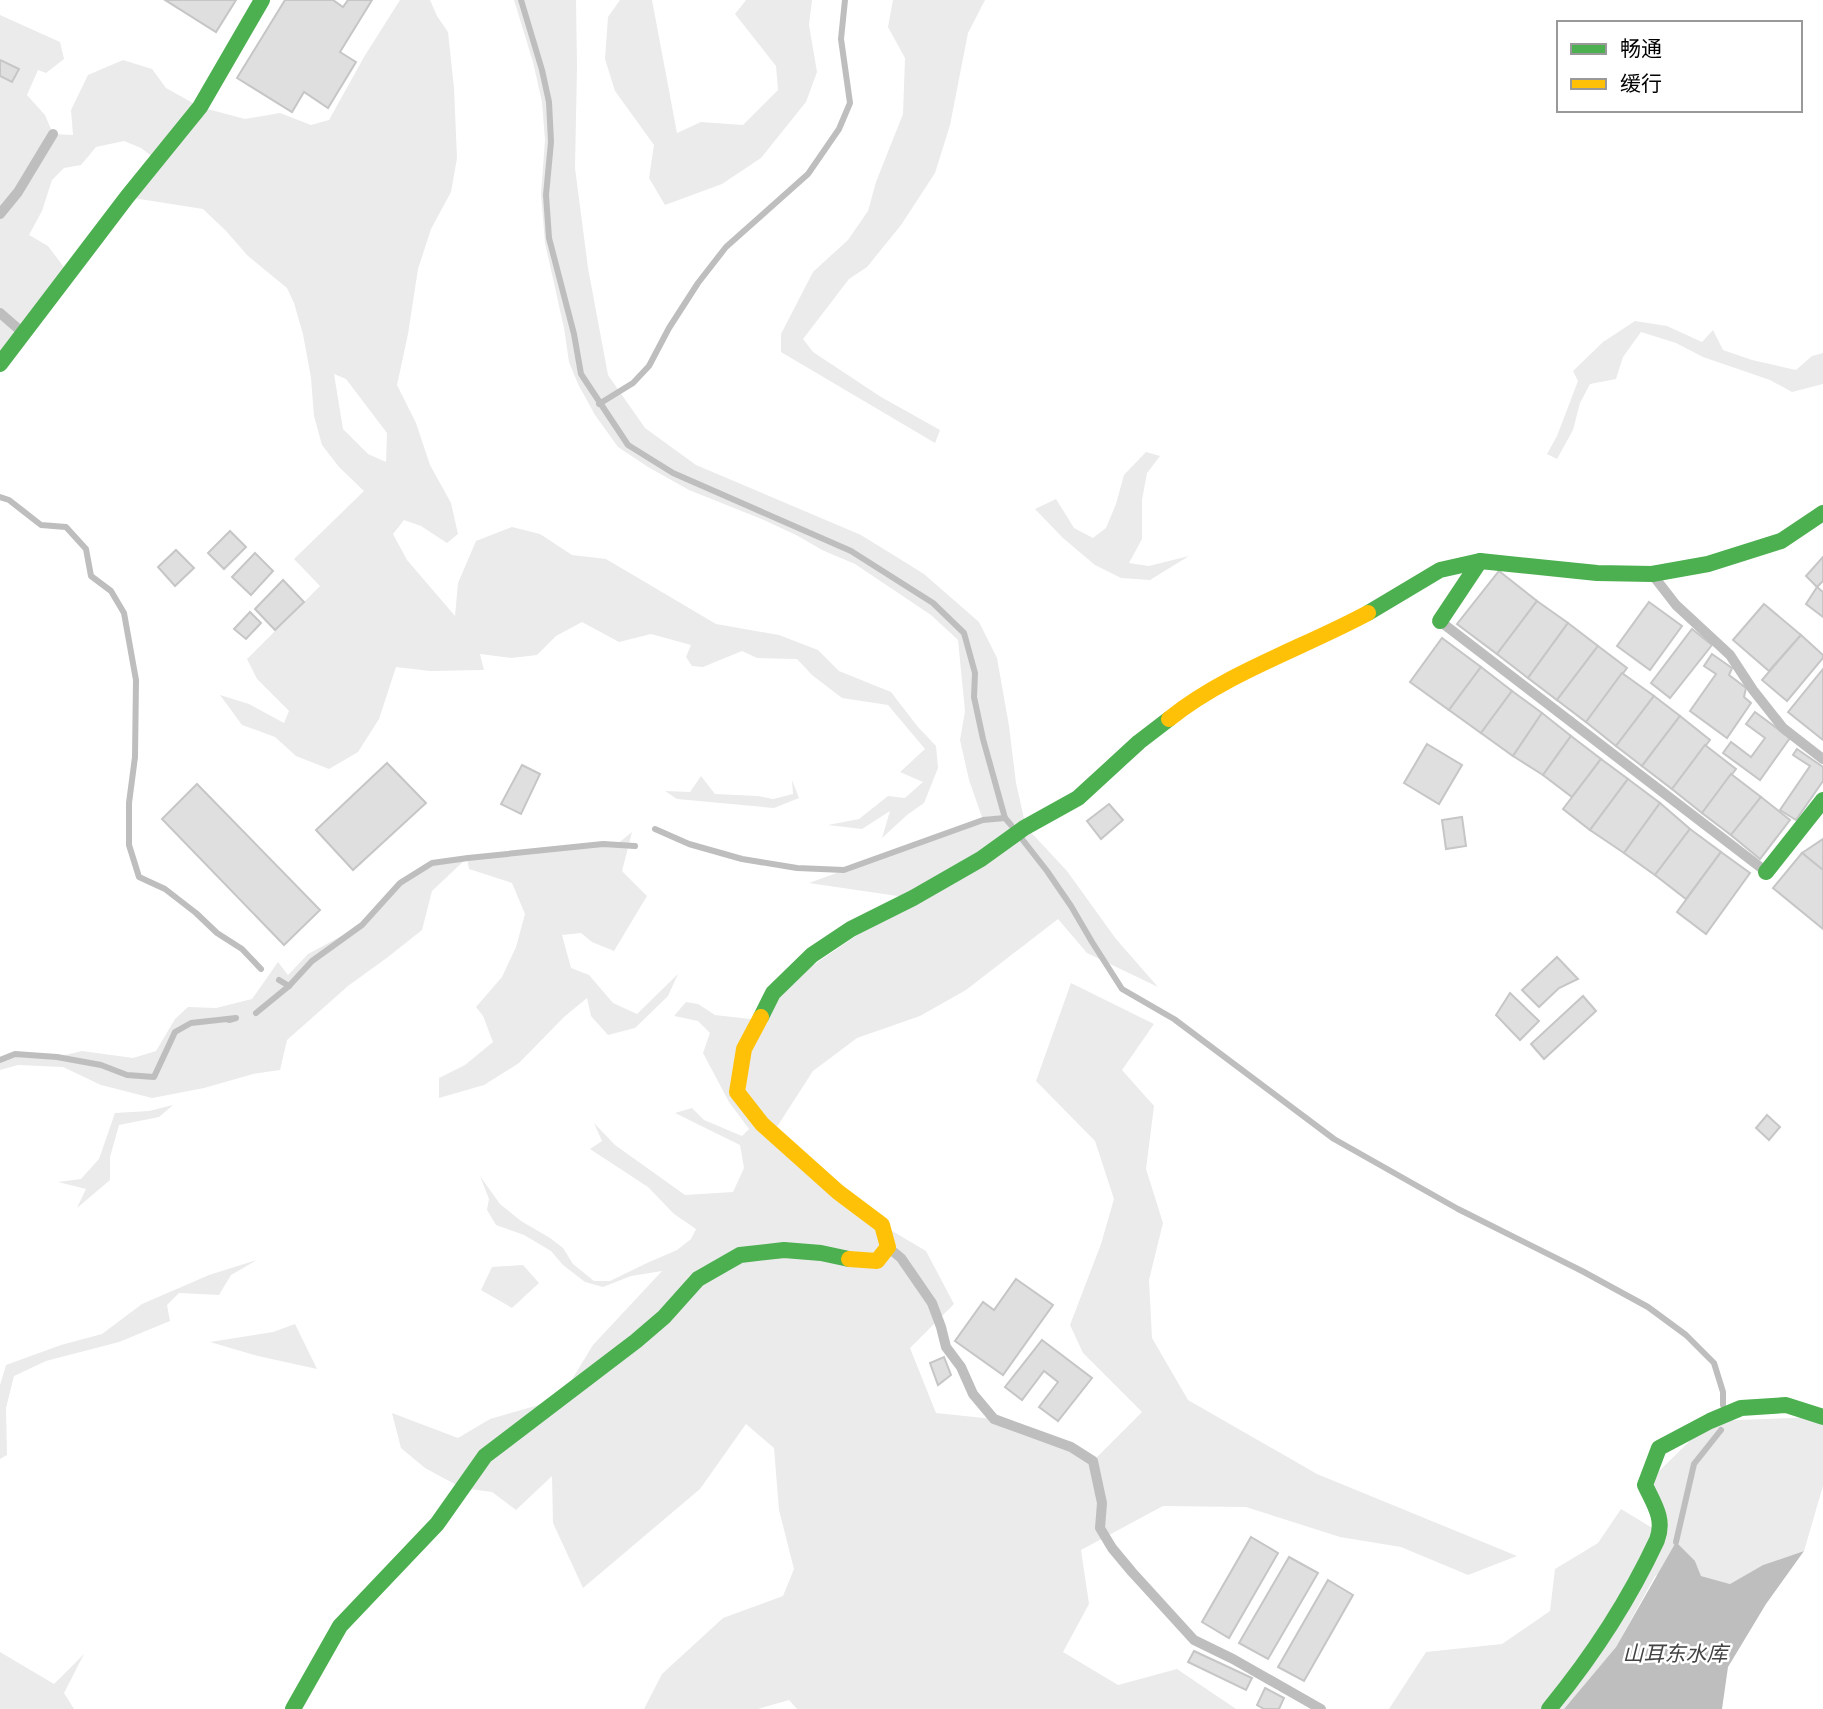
<svg xmlns="http://www.w3.org/2000/svg" width="1823" height="1709" font-family="'Archivo Narrow','Noto Sans SC',sans-serif">
<style>
.green{fill:#ebebeb;fill-rule:evenodd}
.water{fill:#bebebe}
.lines{fill:none;stroke-linecap:round;stroke-linejoin:round}
.stream{stroke:#bebebe;stroke-width:6}
.building{fill:#dfdfdf;stroke:#c6c6c6;stroke-width:2}
.lane{stroke:#bebebe;stroke-width:10}
.fast{stroke:#4caf50;stroke-width:16}
.slow{stroke:#ffc107;stroke-width:16}
.labels{text-anchor:middle;stroke-width:5;stroke-linejoin:round;paint-order:stroke}
.water-label{font-size:21px;font-style:italic;fill:#434343;stroke:#fff}
</style>
<rect width="100%" height="100%" fill="#fff"/>
<g class="green">
<path d="M400 0H430L437 16 448 32 454 88 457 158 451 192 431 229 418 269 408 334 397 385 416 423 430 465 451 503 458 534 447 543 421 526 404 520 393 534 407 560 455 616 458 583 476 541 512 527 540 534 572 555 606 559 716 624 779 635 818 650 839 671 891 692 918 727 936 746 938 768 924 803 907 815 882 838 890 811 862 829 828 825 859 819 888 796 905 798 923 782 900 772 925 749 888 705 842 698 812 675 797 659 757 658 742 651 703 667 692 666 686 657 691 645 651 634 619 642 582 622 556 636 537 655 511 658 480 654 484 670 430 671 396 667 379 719 358 752 329 769 296 756 275 737 242 725 220 695 249 704 284 723 289 711 257 679 247 659 320 586 294 559 364 491 339 467 322 445 314 416 311 378 303 334 294 303 287 288 248 256 226 231 203 209 127 197 157 160 141 148 124 141 96 147 81 165 64 168 52 180 42 211 29 235 48 246 69 274 0 364V15L60 42 64 59 46 73 38 70 27 95 45 115 53 134 73 135 71 110 88 75 123 60 152 69 166 88 200 107 245 119 280 113 311 125 329 120 364 57ZM334 374 346 379 387 433 386 462 368 454 343 429Z"/>
<polygon points="514,0 576,0 577,67 575,168 588,268 608,375 645,428 696,465 861,535 924,574 979,622 997,658 1009,726 1016,783 1026,827 1067,871 1116,939 1158,987 1087,953 1058,919 966,990 920,1016 857,1038 813,1071 773,1133 882,1225 926,1251 954,1304 910,1348 936,1413 994,1419 1093,1461 1142,1412 1083,1353 1070,1325 1101,1244 1114,1199 1095,1141 1036,1081 1071,983 1154,1024 1122,1070 1154,1106 1146,1169 1163,1223 1149,1280 1152,1338 1188,1400 1317,1474 1517,1556 1468,1575 1401,1547 1340,1537 1246,1507 1163,1506 1081,1550 1089,1604 1063,1652 1118,1685 1177,1669 1236,1709 797,1709 789,1700 758,1709 644,1709 662,1674 723,1618 783,1596 794,1569 779,1510 774,1448 746,1424 700,1489 583,1588 553,1523 552,1476 516,1510 492,1492 462,1488 425,1468 401,1448 392,1413 458,1438 490,1419 560,1399 593,1345 662,1271 631,1276 603,1287 585,1282 563,1265 551,1251 524,1235 496,1225 487,1210 489,1199 480,1176 500,1204 521,1221 550,1238 563,1248 573,1264 594,1281 610,1281 647,1263 677,1250 691,1239 696,1229 674,1214 648,1187 590,1149 602,1141 594,1123 615,1145 685,1195 733,1192 744,1168 740,1145 675,1113 692,1108 704,1120 742,1136 749,1129 729,1102 703,1053 710,1033 698,1021 674,1016 686,1002 698,1004 715,1015 759,1020 773,993 911,898 809,883 983,820 969,780 960,740 965,711 958,640 931,615 855,564 822,550 798,536 764,520 689,490 648,467 618,447 595,415 578,384 569,362 564,328 545,243 541,194 545,140 542,102 533,62"/>
<polygon points="620,0 652,0 677,133 701,122 743,125 778,90 776,66 735,14 746,0 812,0 809,25 817,72 806,102 761,158 722,184 665,205 649,178 654,145 615,91 605,59 608,17"/>
<polygon points="893,0 985,0 968,33 950,125 935,173 901,225 867,267 849,279 803,339 813,352 881,397 940,430 935,443 781,352 781,334 813,272 848,240 868,211 876,182 903,114 905,58 888,27"/>
<polygon points="1635,321 1667,326 1702,342 1713,330 1723,350 1752,360 1796,370 1812,356 1823,353 1823,384 1792,392 1770,380 1703,357 1676,343 1641,332 1623,357 1616,379 1590,384 1580,403 1573,430 1557,459 1547,454 1557,436 1578,381 1573,371 1603,342"/>
<polygon points="1146,452 1160,456 1147,473 1142,500 1142,539 1129,563 1149,566 1189,556 1150,580 1121,578 1095,565 1063,538 1035,509 1056,499 1074,528 1093,538 1106,528 1116,504 1124,475"/>
<polygon points="701,776 715,794 758,796 773,799 793,794 792,780 799,798 774,808 677,799 665,791 690,792"/>
<polygon points="632,832 622,871 647,896 614,951 592,942 581,933 562,935 571,968 589,975 613,1003 637,1014 678,974 668,996 635,1028 608,1035 591,1016 587,998 564,1017 519,1063 484,1085 439,1098 439,1078 465,1065 493,1042 483,1016 476,1007 502,977 516,947 525,914 512,883 469,869 467,858 432,891 422,930 388,957 348,986 287,1040 280,1070 253,1074 204,1088 152,1098 101,1085 63,1067 18,1065 0,1070 0,1060 15,1054 57,1057 82,1051 133,1058 156,1051 175,1019 188,1007 216,1008 252,999 278,962 288,975 308,954 362,925 400,883 432,863 568,848 603,844 616,845"/>
<polygon points="173,1105 159,1117 119,1125 110,1157 110,1180 77,1208 86,1189 58,1182 81,1179 99,1159 115,1113 149,1111"/>
<polygon points="257,1260 231,1275 219,1295 179,1293 167,1305 170,1321 119,1342 46,1361 14,1376 6,1408 7,1455 0,1459 0,1385 6,1365 61,1345 102,1334 142,1304 209,1275"/>
<polygon points="523,1265 539,1283 512,1308 481,1290 492,1267"/>
<polygon points="295,1324 317,1369 258,1356 210,1342 273,1332"/>
<polygon points="1823,1417 1823,1486 1804,1551 1763,1565 1730,1584 1701,1576 1695,1561 1655,1576 1616,1647 1564,1709 1389,1709 1426,1652 1502,1644 1550,1611 1555,1569 1598,1543 1621,1509 1659,1532 1645,1485 1710,1421"/>
<polygon points="0,1652 54,1684 84,1654 64,1693 74,1709 0,1709"/>
</g>
<polygon class="water" points="1676,1542 1695,1561 1701,1576 1730,1584 1763,1565 1804,1551 1766,1604 1728,1667 1722,1709 1564,1709 1616,1647"/>
<g class="lines">
<g class="stream">
<polyline points="521,0 542,70 549,102 551,142 546,195 549,238 574,334 581,374 628,445 673,473 851,551 933,603 964,633 975,673 974,697 983,739 1005,818 1011,825"/>
<polyline points="599,404 633,383 649,366 669,328 698,283 726,247 808,174 839,129 850,103 841,39 845,0"/>
<polyline points="0,497 9,500 41,525 66,527 86,549 91,576 111,591 124,613 136,680 135,757 129,803 129,845 139,877 165,889 196,913 217,933 242,949 261,969"/>
<polyline points="655,829 689,844 742,859 797,868 844,870 983,820 1005,818"/>
<polyline points="1022,839 1047,871 1071,906 1092,942 1122,989 1174,1019 1334,1139 1458,1209 1584,1272 1648,1307 1686,1335 1714,1363 1723,1392 1723,1405"/>
<polyline points="279,980 289,986"/>
<polyline points="256,1013 289,986 312,961 362,925 400,883 432,863 468,858 603,844 635,846"/>
<polyline points="0,1060 15,1054 57,1057 101,1065 127,1075 154,1077 175,1032 191,1023 236,1018 229,1020"/>
<polyline points="1676,1542 1694,1464 1721,1430"/>
</g>
</g>
<g class="building">
<polygon points="165,0 236,0 216,32"/>
<polygon points="285,0 333,0 343,7 348,0 372,0 340,52 356,62 328,108 304,92 292,112 237,78"/>
<polygon points="0,60 19,69 12,82 0,76"/>
<polygon points="230,531 246,547 224,569 208,553"/>
<polygon points="176,550 194,568 175,586 158,567"/>
<polygon points="255,553 273,571 251,595 232,577"/>
<polygon points="1823,557 1823,581 1817,587 1806,576"/>
<polygon points="1499,571 1537,601 1497,654 1457,624"/>
<polygon points="283,580 304,602 275,630 255,609"/>
<polygon points="1817,587 1823,592 1823,617 1806,604"/>
<polygon points="1537,601 1568,623 1528,678 1497,654"/>
<polygon points="1649,602 1682,626 1650,670 1617,646"/>
<polygon points="1764,604 1801,635 1769,671 1733,640"/>
<polygon points="250,612 261,623 246,639 234,629"/>
<polygon points="1568,623 1598,646 1557,700 1528,678"/>
<polygon points="1692,629 1712,645 1670,698 1651,683"/>
<polygon points="1801,635 1823,655 1823,658 1787,701 1762,680"/>
<polygon points="1442,638 1481,667 1449,710 1410,682"/>
<polygon points="1598,646 1627,668 1586,722 1557,700"/>
<polygon points="1712,654 1732,668 1729,675 1746,688 1744,697 1751,703 1727,738 1690,711 1716,674 1704,666"/>
<polygon points="1481,667 1512,691 1481,733 1449,710"/>
<polygon points="1823,669 1823,740 1788,712"/>
<polygon points="1622,673 1654,696 1616,746 1586,722"/>
<polygon points="1512,691 1542,713 1513,756 1481,733"/>
<polygon points="1654,696 1680,716 1642,766 1616,746"/>
<polygon points="1755,712 1790,738 1760,780 1723,753 1731,742 1751,757 1765,738 1746,724"/>
<polygon points="1542,713 1571,736 1543,775 1513,756"/>
<polygon points="1680,716 1710,740 1672,789 1642,766"/>
<polygon points="1571,736 1601,759 1572,797 1543,775"/>
<polygon points="1427,744 1462,765 1439,804 1404,783"/>
<polygon points="1705,745 1736,769 1702,813 1672,789"/>
<polygon points="1797,749 1823,767 1823,781 1796,820 1780,810 1810,766 1793,755"/>
<polygon points="1601,759 1628,779 1590,830 1563,809"/>
<polygon points="387,763 426,803 353,870 316,830"/>
<polygon points="522,765 540,774 521,814 501,804"/>
<polygon points="1731,774 1761,797 1731,835 1702,813"/>
<polygon points="1628,779 1660,803 1624,853 1590,830"/>
<polygon points="197,784 320,910 284,945 162,819"/>
<polygon points="1761,797 1790,820 1760,859 1731,835"/>
<polygon points="1660,803 1690,829 1655,875 1624,853"/>
<polygon points="1109,804 1123,820 1101,839 1087,821"/>
<polygon points="1462,817 1466,846 1446,849 1442,820"/>
<polygon points="1690,829 1721,852 1686,899 1655,875"/>
<polygon points="1823,839 1823,870 1802,853"/>
<polygon points="1721,852 1750,873 1706,934 1677,912"/>
<polygon points="1802,853 1823,870 1823,929 1773,888"/>
<polygon points="1557,957 1578,979 1559,988 1539,1007 1522,990"/>
<polygon points="1510,993 1539,1021 1520,1040 1496,1015"/>
<polygon points="1583,996 1596,1011 1544,1059 1531,1044"/>
<polygon points="1767,1115 1780,1127 1769,1140 1756,1128"/>
<polygon points="1016,1279 1053,1305 1003,1375 955,1341 983,1302 994,1310"/>
<polygon points="1042,1340 1092,1378 1058,1421 1039,1407 1058,1382 1044,1371 1022,1400 1005,1387"/>
<polygon points="944,1357 951,1375 938,1385 930,1363"/>
<polygon points="1251,1537 1278,1553 1229,1638 1202,1622"/>
<polygon points="1289,1557 1318,1573 1268,1659 1239,1643"/>
<polygon points="1328,1580 1353,1595 1304,1681 1278,1667"/>
<polygon points="1194,1651 1252,1678 1246,1690 1188,1662"/>
<polygon points="1265,1688 1284,1698 1279,1709 1264,1709 1257,1705"/>
</g>
<g class="lines">
<g class="lane">
<polyline points="0,214 18,192 53,134"/>
<polyline points="0,313 22,332"/>
<polyline points="1655,578 1676,605 1730,655 1753,690 1783,728 1823,759"/>
<polyline points="1441,622 1764,870"/>
<polyline points="890,1249 901,1258 932,1303 941,1327 946,1347 961,1367 973,1394 994,1419 1071,1447 1093,1461 1102,1503 1100,1528 1112,1548 1132,1572 1194,1640 1233,1659 1321,1709"/>
</g>
<g class="fast">
<polyline points="0,364 127,197 200,107 262,0"/>
<polyline points="1368,613 1440,570 1480,561 1597,573 1652,574 1708,564 1781,541 1823,513"/>
<polyline points="1440,621 1480,561"/>
<polyline points="1766,872 1823,800"/>
<polyline points="761,1017 773,993 812,955 851,929 913,898 981,859 1024,828 1078,798 1139,742 1169,719"/>
<polyline points="293,1709 340,1626 437,1524 485,1456 636,1341 664,1317 698,1279 740,1255 784,1250 821,1253 849,1259"/>
<path d="M1549 1709C1591 1658 1629 1600 1657 1540 1665 1519 1654 1504 1645 1485L1659 1448 1710 1421 1741 1408 1786 1405 1823 1417"/>
</g>
<g class="slow">
<path d="M1169 719C1226 673 1303 648 1368 613"/>
<polyline points="761,1017 744,1049 737,1092 762,1124 838,1192 882,1225 888,1247 877,1261 849,1259"/>
</g>
</g>
<g class="labels">
<g class="water-label">
<text x="1675" y="1661">山耳东水库</text>
</g>
</g>
<rect x="1557" y="21" width="245" height="91" fill="#ffffff" stroke="#999999" stroke-width="2"/>
<rect x="1571" y="44" width="35" height="10" fill="#4caf50" stroke="#999999" stroke-width="2"/>
<text x="1620" y="56" font-size="21" fill="#000000">畅通</text>
<rect x="1571" y="79" width="35" height="10" fill="#ffc107" stroke="#999999" stroke-width="2"/>
<text x="1620" y="91" font-size="21" fill="#000000">缓行</text>
</svg>
